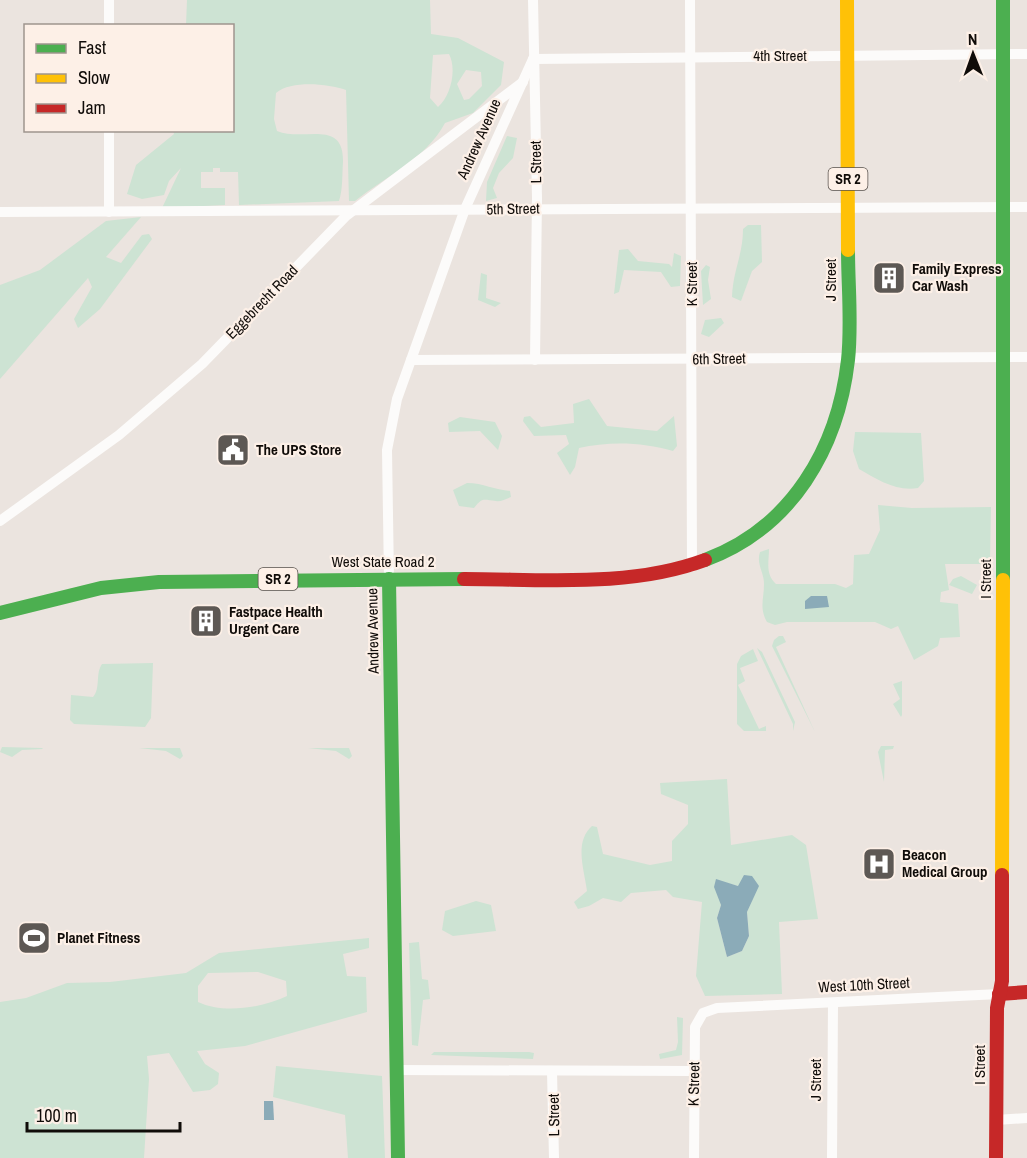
<svg xmlns="http://www.w3.org/2000/svg" width="1027" height="1158" font-family="'Archivo Narrow',sans-serif">
<style>
.green{fill:#cde3d3;fill-rule:evenodd}
.water{fill:#8babb8}
.lines{fill:none;stroke-linecap:round;stroke-linejoin:round}
.street{stroke:#fcfbfa;stroke-width:10}
.fast{stroke:#4caf50;stroke-width:14}
.slow{stroke:#ffc107;stroke-width:14}
.jam{stroke:#c62828;stroke-width:14}
.labels{text-anchor:middle;stroke-width:4.5;stroke-linejoin:round;paint-order:stroke}
.shield{fill:#fdf0e7;stroke:#57504c;stroke-width:1.5}
.shield-label{font-size:14px;font-weight:bold;fill:#100c09}
.street-label{font-size:15px;fill:#100c09;stroke:#fdf0e7}
.poi-label{font-size:15px;font-weight:bold;fill:#100c09;stroke:#fdf0e7;text-anchor:start}
</style>
<rect width="100%" height="100%" fill="#ebe4df"/>
<g class="green">
<path d="M187 0H430L431 34 458 38 504 62 501 85 473 113 445 123C425 160 386 176 355 201H349L346 90C328 84 292 80 276 93L274 119 277 131C304 142 344 118 343 162 342 175 343 189 339 201L239 205 238 172H220V168H213V172H201V188H225V205L162 208 181 168 169 181 164 195 142 199 127 194 136 165 174 134 173 131 232 130V26L186 25ZM449 54C457 69 451 96 438 107L430 98 433 55ZM466 70 481 72 482 86 469 99 464 100 457 84Z"/>
<polygon points="507,136 517,138 513,158 499,173 493,188 497,198 486,201 487,182"/>
<polygon points="141,217 106,257 121,263 142,235 149,234 152,239 100,309 78,328 74,319 92,287 88,278 0,379 0,285 40,270 106,221"/>
<path d="M748 225H761L762 262 752 271 741 301 732 297C733 270 743 255 743 229Z"/>
<polygon points="628,249 638,261 669,264 672,267 674,253 681,256 680,286 671,287 661,272 624,270 619,292 614,294 619,250"/>
<polygon points="706,265 710,267 708,280 711,299 703,305 701,271"/>
<polygon points="481,273 487,275 486,298 501,303 495,307 478,300"/>
<polygon points="721,318 724,323 709,337 701,334 705,320"/>
<path d="M589 399 607 426 657 431 674 416 677 446 673 451C643 442 609 441 579 448L575 467 570 475 557 453 569 444 566 435 534 436 523 421 524 417 530 416 541 427 574 423 573 404Z"/>
<polygon points="460,417 495,422 502,436 498,450 480,431 449,432 448,423"/>
<path d="M855 432 921 433 924 481 918 488C897 492 876 479 859 469L853 451Z"/>
<path d="M467 483C483 483 495 490 510 491L511 497C506 499 500 502 496 501 483 500 483 497 474 508L459 506 453 490Z"/>
<path d="M878 505 912 508 991 507 990 564H945L949 590 941 592 940 602 958 604 960 637 940 638 938 646 914 660 898 626 891 629 875 622H787L775 625 767 622C759 608 764 599 764 584 764 572 756 564 760 552L769 549C769 562 765 574 776 584H835L846 588 853 584 854 555 869 554 880 530Z"/>
<polygon points="961,576 977,585 972,594 949,585 953,579"/>
<polygon points="779,636 783,636 786,642 776,647 815,732 772,646 774,640"/>
<polygon points="757,648 762,652 795,722 793,731 793,724"/>
<polygon points="753,649 758,661 740,668 745,681 738,685 759,729 766,726 766,731 744,731 737,724 737,664 741,656"/>
<path d="M153 663 151 718 145 727 74 724 70 720 71 695 93 697C101 688 95 674 102 664Z"/>
<polygon points="902,681 902,715 901,717 893,704 900,699 893,684"/>
<polygon points="881,746 894,746 893,749 885,750 884,782 878,752"/>
<polygon points="2,747 42,748 43,749 22,750 12,757 0,752"/>
<polygon points="139,748 180,748 183,756 180,759 166,751"/>
<polygon points="308,748 349,748 352,756 349,759 336,751"/>
<path d="M727 779 731 845 792 835 806 845 818 919 779 922 782 994 705 996 696 976 702 902 673 897 666 890 631 893 621 902 603 898 589 906 578 909 574 902 587 891C584 869 574 842 592 826L597 827 603 854 650 865 672 861V841L688 824V805L661 794 660 783ZM716 880 738 886H758L747 912 749 936 742 951 727 957 717 918 721 905Z"/>
<polygon points="476,901 491,905 496,931 453,936 442,930 445,911"/>
<path d="M369 938V948L343 954 347 976 366 977 367 1012 245 1046 197 1051 205 1064 219 1073 218 1084 210 1090 193 1092 169 1053 147 1056 149 1079 144 1158H0V1002L26 998 67 983 110 982 186 973 219 953ZM258 972 286 981 287 996C262 1008 223 1014 198 1002V986L208 973Z"/>
<polygon points="419,942 422,979 428,980 430,999 423,1000 418,1046 412,1045 409,943"/>
<polygon points="677,1017 683,1018 682,1055 660,1059 659,1054 676,1050 678,1042"/>
<polygon points="434,1052 529,1052 534,1053 533,1059 431,1055"/>
<polygon points="276,1066 382,1076 385,1158 348,1158 345,1115 273,1097"/>
</g>
<g class="water">
<polygon points="811,596 827,596 829,607 805,609 805,601"/>
<polygon points="744,875 752,876 759,886 747,912 749,936 742,951 727,957 717,918 721,905 714,887 716,879 738,886"/>
<polygon points="264,1101 273,1101 274,1120 264,1120"/>
</g>
<g class="lines">
<g class="street">
<polyline points="533,0 537,198 535,360"/>
<polyline points="690,0 692,567"/>
<polyline points="109,26 109,0"/>
<polyline points="533,59 1027,54"/>
<polyline points="0,212 1027,207"/>
<polyline points="109,212 109,130"/>
<polyline points="411,360 1027,357"/>
<polyline points="0,521 119,435 202,364 346,216 523,82"/>
<polyline points="389,579 387,450 397,399 465,209 533,59"/>
<polyline points="397,1070 694,1071"/>
<polyline points="552,1072 554,1158"/>
<polyline points="996,1120 1027,1118"/>
<polyline points="694,1158 695,1027 703,1013 717,1008 999,994"/>
<polyline points="832,1158 833,1003"/>
</g>
<g class="fast">
<path d="M705 560C792 528 838 448 848 360 852 324 848 286 848 250"/>
<polyline points="389,579 398,1158"/>
<polyline points="1003,580 1003,0"/>
<polyline points="0,613 101,588 159,582 464,579"/>
</g>
<g class="slow">
<polyline points="847,0 848,250"/>
<polyline points="1002,875 1003,580"/>
</g>
<g class="jam">
<path d="M464 579C544 579 629 588 705 560"/>
<polyline points="999,994 1027,992"/>
<polyline points="996,1158 997,1008 1002,981 1002,875"/>
</g>
</g>
<defs>
<g id="building-square" transform="scale(1.725)"><rect x="-9" y="-9" width="18" height="18" rx="4" fill="#5d5854" stroke="#fdf0e7"/><path d="M-4-6H4V6H1V3H-1V6H-4ZM-2.5-4.3h1.7v1.8h-1.7ZM.8-4.3h1.7v1.8H.8ZM-2.5-1h1.7V.8h-1.7ZM.8-1h1.7V.8H.8Z" fill="#fff"/></g>
<g id="civic-square" transform="scale(1.725)"><rect x="-9" y="-9" width="18" height="18" rx="4" fill="#5d5854" stroke="#fdf0e7"/><path d="M-.6-6.5H3V-4.5H.6V-3L4-1V1h2V6H-6V1h2V-1L-.6-3ZM-1.2 2.5V6h2.4V2.5Z" fill="#fff"/></g>
<g id="hospital-square" transform="scale(1.725)"><rect x="-9" y="-9" width="18" height="18" rx="4" fill="#5d5854" stroke="#fdf0e7"/><path d="M-5-5h3v3.5h4V-5h3V5h-3V1.5h-4V5h-3Z" fill="#fff"/></g>
<g id="stadium-square" transform="scale(1.725)"><rect x="-9" y="-9" width="18" height="18" rx="4" fill="#5d5854" stroke="#fdf0e7"/><path d="M0-5a6.5 5 0 1 0 0 10a6.5 5 0 1 0 0-10ZM-3.5-1.8h7v3.6h-7Z" fill="#fff"/></g>
</defs>
<g fill-rule="evenodd">
<use href="#building-square" x="889" y="278"/>
<use href="#civic-square" x="233" y="450"/>
<use href="#building-square" x="206" y="621"/>
<use href="#hospital-square" x="879" y="864"/>
<use href="#stadium-square" x="34" y="938"/>
</g>
<g class="labels">
<g class="shield">
<rect x="828.5" y="168" width="39" height="22" rx="4.5"/>
<rect x="258.5" y="568" width="39" height="22" rx="4.5"/>
</g>
<g class="shield-label">
<text x="848" y="184">SR 2</text>
<text x="278" y="584">SR 2</text>
</g>
<g class="street-label">
<text x="780" y="61">4th Street</text>
<text transform="translate(479 139) rotate(-66)" y="5">Andrew Avenue</text>
<text transform="translate(536 162) rotate(-91)" y="5">L Street</text>
<text transform="translate(513 209) rotate(-1)" y="5">5th Street</text>
<text transform="translate(831 280) rotate(-90)" y="5">J Street</text>
<text transform="translate(692 284) rotate(-90)" y="5">K Street</text>
<text transform="translate(262 302) rotate(-46)" y="5">Eggebrecht Road</text>
<text transform="translate(719 359) rotate(-1)" y="5">6th Street</text>
<text x="383" y="567">West State Road 2</text>
<text transform="translate(986 579) rotate(-90)" y="5">I Street</text>
<text transform="translate(373 631) rotate(-91)" y="5">Andrew Avenue</text>
<text transform="translate(864 985) rotate(-3)" y="5">West 10th Street</text>
<text transform="translate(980 1065) rotate(-90)" y="5">I Street</text>
<text transform="translate(816 1080) rotate(-90)" y="5">J Street</text>
<text transform="translate(694 1084) rotate(-89)" y="5">K Street</text>
<text transform="translate(554 1115) rotate(-91)" y="5">L Street</text>
</g>
<g class="poi-label">
<text x="912" y="274">Family Express<tspan x="912" dy="17">Car Wash</tspan></text>
<text x="256" y="455">The UPS Store</text>
<text x="229" y="617">Fastpace Health<tspan x="229" dy="17">Urgent Care</tspan></text>
<text x="902" y="860">Beacon<tspan x="902" dy="17">Medical Group</tspan></text>
<text x="57" y="943">Planet Fitness</text>
</g>
</g>
<rect x="24" y="24" width="210" height="108" fill="#fdf0e7" stroke="#9e958e" stroke-width="1.5"/>
<rect x="36" y="44" width="30" height="9" fill="#4caf50" stroke="#9e958e" stroke-width="1.5"/>
<text x="78" y="54" font-size="18" fill="#100c09">Fast</text>
<rect x="36" y="74" width="30" height="9" fill="#ffc107" stroke="#9e958e" stroke-width="1.5"/>
<text x="78" y="84" font-size="18" fill="#100c09">Slow</text>
<rect x="36" y="104" width="30" height="9" fill="#c62828" stroke="#9e958e" stroke-width="1.5"/>
<text x="78" y="114" font-size="18" fill="#100c09">Jam</text>
<g transform="translate(973 54) rotate(359)" stroke="#fdf0e7" stroke-width="4.5" paint-order="stroke">
<path d="M0-4.5L10 22L0 15L-10 22Z" fill="#100c09"/>
<text y="-9" font-size="16" font-weight="bold" text-anchor="middle" fill="#100c09">N</text>
</g>
<path d="M27 1122v9h153v-9" fill="none" stroke="#100c09" stroke-width="3"/>
<text x="36" y="1122" font-size="18" fill="#100c09" stroke="#fdf0e7" stroke-width="4.5" paint-order="stroke">100 m</text>
</svg>
